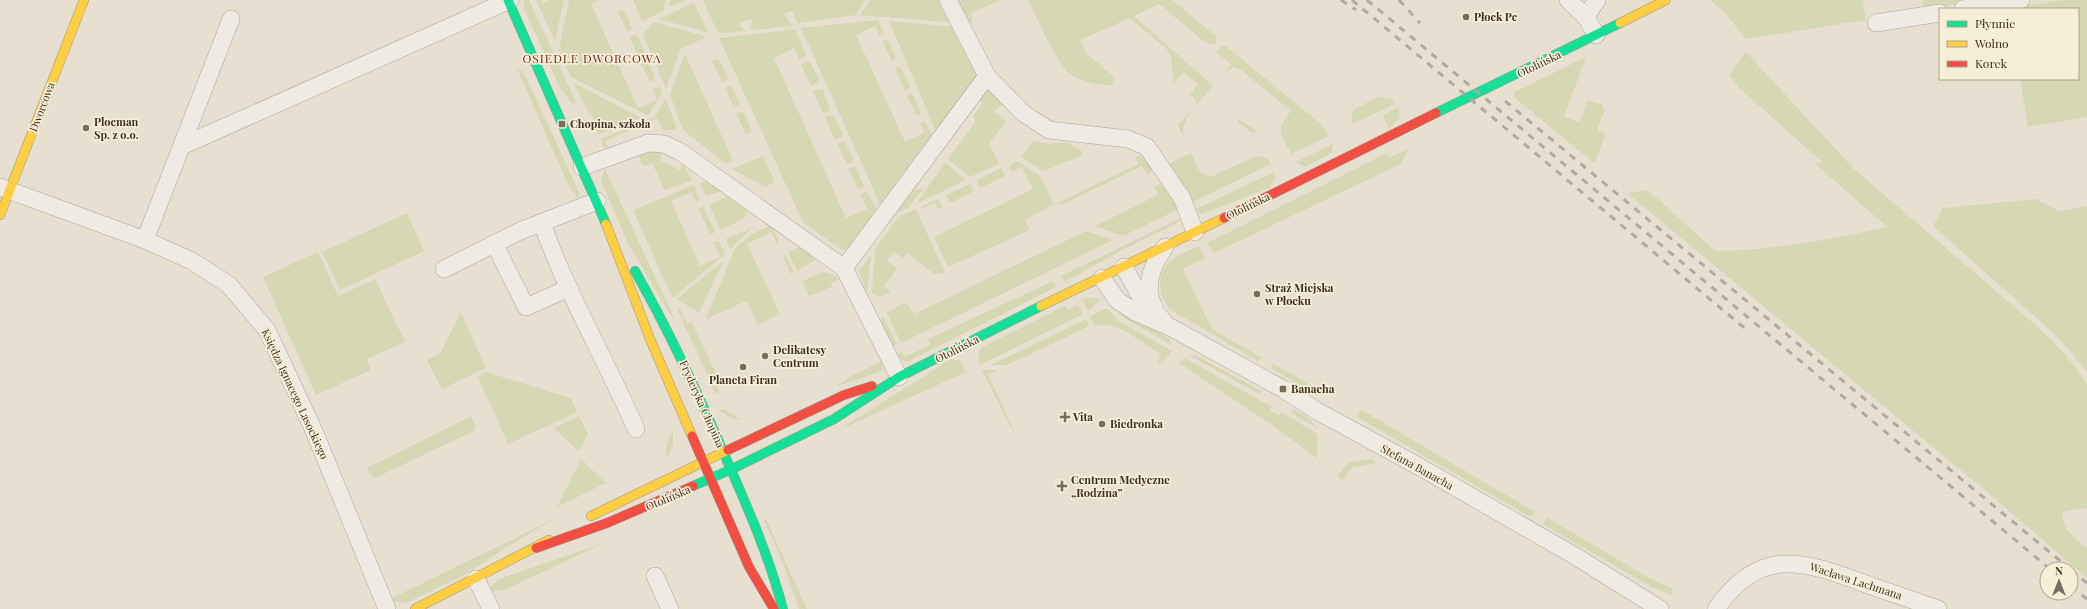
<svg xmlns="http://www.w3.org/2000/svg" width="2087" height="609" font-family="'Playfair Display',serif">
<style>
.green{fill:#d6d7b3}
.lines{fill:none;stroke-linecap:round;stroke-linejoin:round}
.street-casing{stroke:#ada599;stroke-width:18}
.fast-casing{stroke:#9c958a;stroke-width:10}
.slow-casing{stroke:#9c958a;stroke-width:10}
.jam-casing{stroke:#9c958a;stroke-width:10}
.street{stroke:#efebe3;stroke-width:17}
.fast{stroke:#16e098;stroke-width:9}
.slow{stroke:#ffcf43;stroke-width:9}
.jam{stroke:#f24e42;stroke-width:9}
.rail{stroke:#afaaa2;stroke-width:3;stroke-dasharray:7 7;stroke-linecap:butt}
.poi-dot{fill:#786c5e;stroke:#f7eed8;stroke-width:1.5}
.labels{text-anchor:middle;stroke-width:3.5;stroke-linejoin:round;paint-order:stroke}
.poi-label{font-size:11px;font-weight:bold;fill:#3d2e20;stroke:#f7eed8;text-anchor:start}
.street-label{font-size:11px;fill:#3d2e20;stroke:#f7eed8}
.neighbourhood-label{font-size:12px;letter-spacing:1px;fill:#6b2e1e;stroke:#f7eed8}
</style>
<rect width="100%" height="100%" fill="#e7e0d1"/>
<g class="green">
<polygon points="527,0 529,0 576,102 573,105 560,88 524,9 524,2"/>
<polygon points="536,0 540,0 542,4 550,0 564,0 555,41"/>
<polygon points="569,0 599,0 591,4 638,108 657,100 653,89 659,87 662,93 649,114 647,115 571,77 559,50"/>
<polygon points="633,0 665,0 664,11 642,21"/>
<polygon points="670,0 686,0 669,7"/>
<polygon points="703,0 865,0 856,15 797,23 792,11 784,14 793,26 750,30 751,23 754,18 739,23 745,31 721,33 717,31"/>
<polygon points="870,0 945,0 956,23 860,15"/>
<polygon points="951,0 1000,0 972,13 971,30"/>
<path d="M1028 0H1172L1217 37 1215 44 1206 43 1159 4 1134 16 1213 86C1202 100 1176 120 1185 140L1178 125 1188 113 1190 114 1196 103 1195 98 1190 95 1198 84 1183 72 1174 83 1171 56 1166 48 1130 18 1080 40 1085 52 1112 75 1114 78 1112 85C1102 86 1082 82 1073 76 1058 68 1037 17 1028 0Z"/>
<polygon points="1710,0 1863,0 1866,20 1746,39 1724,12"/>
<polygon points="1923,0 1978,0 1924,11"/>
<polygon points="2063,0 2087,0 2087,117 2028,127 2020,79 2078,79 2078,9 2008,8"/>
<polygon points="694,3 707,30 706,32 659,19"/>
<polygon points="623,10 625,11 632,29 627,32 618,12"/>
<polygon points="878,20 884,34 880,36 875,26 856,35 905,142 924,133 920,123 924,121 932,134 880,204 801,28"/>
<polygon points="889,21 958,27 982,77 936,132"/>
<polygon points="654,22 707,37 681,48 666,89 643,34"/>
<polygon points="795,29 806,55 799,59 794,48 774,58 846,218 867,209 860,194 865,192 869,195 876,209 849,247 845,250 840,249 803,222 719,38"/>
<polygon points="634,35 637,35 645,52 639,58 629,37"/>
<polygon points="888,40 896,57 892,62 882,41"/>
<path d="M1224 45 1321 124 1329 136 1291 154C1281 132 1274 131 1291 111L1241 70 1233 67 1224 73 1231 64 1216 52 1220 47Z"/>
<path d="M1746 52 1854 169 2032 322C2053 341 2072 360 2087 384V508L2066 511 2062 514C2063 530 2075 538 2087 548V578L1987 492 1627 193 1648 190 1715 251C1773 251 1831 239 1887 227L1814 163 1822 162 1739 88 1729 75Z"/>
<polygon points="685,54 733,161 726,164 683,130 670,94"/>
<polygon points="1586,57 1564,117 1580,122 1588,100 1603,105 1602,108 1605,109 1597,130 1605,134 1595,164 1514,97 1514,93 1517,91"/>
<polygon points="715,60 719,60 728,77 727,80 722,83 712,61"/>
<path d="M646 62C650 64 655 75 654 80L650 82 641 64Z"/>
<polygon points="807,62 810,62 819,79 817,83 811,86 801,64"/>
<polygon points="516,66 525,75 579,192 579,199 569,187"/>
<polygon points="898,67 901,68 910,86 905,91 895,68"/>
<polygon points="574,83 641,118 598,135 595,129 598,128 592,115 590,116"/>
<polygon points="987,85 1006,101 994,112 1007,121 989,143 999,164 970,177 948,159 975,122 974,115 982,103 978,96"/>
<polygon points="729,86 732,87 739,102 739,105 734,108 725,88"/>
<polygon points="819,89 823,90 830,110 823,113 813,91"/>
<polygon points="911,94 913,95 921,112 921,114 917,116 907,96"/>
<polygon points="1377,97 1390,98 1396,103 1353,124 1351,117 1354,110"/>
<polygon points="666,99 677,130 663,130 657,118 605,141 610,151 603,146 601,139 654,117"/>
<polygon points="1398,107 1400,118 1389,129 1383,115"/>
<polygon points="740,112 744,113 751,129 750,132 746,135 736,113"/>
<polygon points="830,115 834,116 843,134 841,138 835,140 825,117"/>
<polygon points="1239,119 1255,130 1255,133 1252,133 1238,122"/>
<polygon points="1033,141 1051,144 1068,142 1083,152 1079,157 1043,171 1021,157"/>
<polygon points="842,142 845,142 853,159 852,162 847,165 837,144"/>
<polygon points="1333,144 1332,153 1305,167 1296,162"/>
<polygon points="1409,148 1401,164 1214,253 1207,243 1387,153 1389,158"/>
<polygon points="650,150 662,151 660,161 680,170 682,162 692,180 665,190 652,163 643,166 637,153"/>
<path d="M1191 153C1196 164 1199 178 1213 176L1256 156 1267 158 1271 164 1191 203 1167 165Z"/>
<polygon points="763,156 775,182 765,187 732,169"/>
<polygon points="1139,156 1147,159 1152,166 1152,171 1148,175 1142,166 1061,205 1060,202 1138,164 1135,157"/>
<polygon points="1017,161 1041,177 1054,204 1025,220 1030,230 948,267 934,237 1033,189 1022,167 1012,172 1009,166"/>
<polygon points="945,163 966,180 916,204"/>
<polygon points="853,167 856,167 864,187 858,189 848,169"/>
<polygon points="1001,168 1005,176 980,188 976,180"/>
<polygon points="605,169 673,316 674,321 629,245 601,181"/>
<polygon points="1274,172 1275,180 1269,188 1202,214 1194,210"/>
<polygon points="710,180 722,191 706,196 700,183"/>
<polygon points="970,184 973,192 950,203 946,195"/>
<polygon points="1161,184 1166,184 1179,209 1123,236 1095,226 1158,195 1154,186"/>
<polygon points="694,185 699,200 696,202 691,192 671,201 700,266 720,257 714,242 719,241 725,254 674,297 671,295 633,210"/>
<polygon points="923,189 909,207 897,213 908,197 907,191"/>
<polygon points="726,197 733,197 746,208 747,212 743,219 721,230 709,205"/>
<polygon points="938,199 942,207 938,209 935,203 921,209 920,207"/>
<polygon points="2036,199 2059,211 2087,206 2087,372 2059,338 1933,226 1943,208"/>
<polygon points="703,207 715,231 714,233 710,234 699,209"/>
<polygon points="916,209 945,273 934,274 908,253 903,258 893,252 887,261 897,268 884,286 891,292 879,297 872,294 875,249 898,217"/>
<polygon points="407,213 424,251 340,290 322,252"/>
<polygon points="1181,218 1177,223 1120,251 1064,282 1061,276"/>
<polygon points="771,225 779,242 777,244 771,232 747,244 780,314 758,325 746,301 706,319 735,248 752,234"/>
<polygon points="752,228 730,249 726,239"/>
<polygon points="1086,231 1113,240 901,343 887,313 903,303 907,304 914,314"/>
<polygon points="801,246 816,256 816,259 797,271 788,252"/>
<path d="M1199 246 1205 258 1183 269 1212 329 1262 358 1258 361 1171 310C1156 295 1156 271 1174 258 1182 253 1191 250 1199 246Z"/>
<polygon points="318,252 338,296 375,279 405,342 367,359 371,370 316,395 263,277"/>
<polygon points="782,254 785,254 794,272 791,274"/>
<polygon points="871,255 867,293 859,271"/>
<polygon points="724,260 699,313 677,299"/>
<polygon points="823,272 834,275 839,280 831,283 832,287 809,296 803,281"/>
<polygon points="1053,281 1056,287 909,361 903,361 897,355 902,352 905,357 930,345 928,339"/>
<polygon points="1095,298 1101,299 1088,311 1082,299"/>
<path d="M1078 305 1083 314 980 365C978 357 977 353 982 347L1065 306 1068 310Z"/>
<polygon points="676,306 680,309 687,324 692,322 721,385 717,387 719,393 716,394"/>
<polygon points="1114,307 1169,338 1172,345 1124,318"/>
<path d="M1103 309H1108L1118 321 1172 351 1161 364 1158 363 1160 353C1137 341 1121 321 1094 325L1090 317Z"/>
<polygon points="461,313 486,368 442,389 427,360 440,353"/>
<polygon points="883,316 897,344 892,347 880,322"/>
<polygon points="1086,319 1089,326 1081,330 1007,365 991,365"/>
<polygon points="1195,355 1261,391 1259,394 1191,356"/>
<polygon points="1184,358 1272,407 1270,411 1279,415 1281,412 1316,433 1318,442 1317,458 1269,423 1179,363"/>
<polygon points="951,359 960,361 966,372 839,430"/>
<polygon points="882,361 882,370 877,373 837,386 853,375"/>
<polygon points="1272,363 1324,393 1316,395 1271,368"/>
<polygon points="982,370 997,370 988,375 1014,430 1010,426"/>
<polygon points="486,372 571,398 577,412 508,444 478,377"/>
<polygon points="724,409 742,421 729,417 719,410"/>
<polygon points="1293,409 1307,417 1319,429 1291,413"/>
<polygon points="1360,409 1535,512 1530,517 1357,417"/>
<polygon points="471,416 476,427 474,431 377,477 374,478 367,468"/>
<polygon points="579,416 588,434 579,452 554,428"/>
<path d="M673 430V445L667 458C664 454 669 434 673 430Z"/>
<polygon points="581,459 606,483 557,507"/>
<polygon points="1371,459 1376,463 1351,468 1343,480 1337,476 1348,463"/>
<polygon points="558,517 507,547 464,575 406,603 395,602 392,598"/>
<polygon points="1546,517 1651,579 1672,588 1671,595 1652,587 1544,525"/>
<polygon points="766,519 807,609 799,609 783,563 764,520"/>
<polygon points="604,543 503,591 496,590 490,593 491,586 499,579"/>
</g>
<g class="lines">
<g class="street-casing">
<g id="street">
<polyline points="948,0 987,76 1023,113 1049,130 1128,139 1147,147 1182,198 1195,232"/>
<polyline points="1568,0 1586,17 1596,35"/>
<polyline points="1963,9 2021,0"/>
<polyline points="1586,17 1597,0"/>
<polyline points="1876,23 1940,13"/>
<polyline points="182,146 510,0"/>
<polyline points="582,167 648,143 664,144 679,151 844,268 899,377"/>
<polyline points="0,187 145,240 192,261 229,285 267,330 314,431 387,609"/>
<path d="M542 223C567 294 606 360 636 429"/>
<polyline points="145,240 231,19"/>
<polyline points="494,243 526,307 569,288"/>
<polyline points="1124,267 1141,298 1163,320"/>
<polyline points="844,268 987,76"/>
<polyline points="444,269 520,231 597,201"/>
<polyline points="1102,278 1117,300 1135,312 1172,328 1283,389 1317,411 1420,467 1575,556 1660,609"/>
<path d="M1154 307C1143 286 1152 265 1165 247"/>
<polyline points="655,576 670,609"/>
<polyline points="476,579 491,609"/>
<path d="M1716 609C1759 547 1802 560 1863 583 1888 592 1913 600 1938 609"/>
</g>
</g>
<g class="fast-casing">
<g id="fast">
<polyline points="508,0 606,224"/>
<polyline points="1436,113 1620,23"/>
<path d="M635 271C669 331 698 393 725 456 747 506 769 556 783 609"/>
<polyline points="693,486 732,469 834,419 899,377 1041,306"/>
</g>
</g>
<g class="slow-casing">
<g id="slow">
<polyline points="1620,23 1666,0"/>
<polyline points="0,215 84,0"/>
<polyline points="606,224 650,339 692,436"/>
<polyline points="1041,306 1224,218"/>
<polyline points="591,516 728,450"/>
<polyline points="415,609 549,540"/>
</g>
</g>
<g class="jam-casing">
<g id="jam">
<polyline points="1224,218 1436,113"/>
<polyline points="692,436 749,567 774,609"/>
<polyline points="728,450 844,395 872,386"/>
<polyline points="536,548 607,523 693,486"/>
</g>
</g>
<use href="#street" class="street"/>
<use href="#fast" class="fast"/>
<use href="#slow" class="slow"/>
<use href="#jam" class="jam"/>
<g class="rail">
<polyline points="1341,0 1356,10"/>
<polyline points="1352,0 1748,331"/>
<polyline points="1367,0 2050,569"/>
<polyline points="1399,0 1420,23"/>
<polyline points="1505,101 2070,569"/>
<polyline points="2071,570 2087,583"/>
<polyline points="2071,586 2087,599"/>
</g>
</g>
<g class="poi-dot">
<circle cx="1466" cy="17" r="4"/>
<rect x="558" y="120" width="8" height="8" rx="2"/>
<circle cx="86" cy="128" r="4"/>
<circle cx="1257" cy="294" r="4"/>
<circle cx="765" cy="356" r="4"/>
<circle cx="743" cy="367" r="4"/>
<rect x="1279" y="385" width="8" height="8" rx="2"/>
<path d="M1063 411h4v4h4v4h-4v4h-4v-4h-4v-4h4z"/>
<circle cx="1102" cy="424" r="4"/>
<path d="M1060 480h4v4h4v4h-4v4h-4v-4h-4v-4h4z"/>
</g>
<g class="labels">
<g class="poi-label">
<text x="1474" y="21">Płock Pc</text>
<text x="94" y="126">Plocman<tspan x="94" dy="13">Sp. z o.o.</tspan></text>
<text x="570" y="128">Chopina, szkoła</text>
<text x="1265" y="292">Straż Miejska<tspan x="1265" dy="13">w Płocku</tspan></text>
<text x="773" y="354">Delikatesy<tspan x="773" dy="13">Centrum</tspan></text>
<text x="743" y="384" text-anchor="middle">Planeta Firan</text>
<text x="1291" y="393">Banacha</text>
<text x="1073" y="421">Vita</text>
<text x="1110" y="428">Biedronka</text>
<text x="1071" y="484">Centrum Medyczne<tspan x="1071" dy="13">„Rodzina”</tspan></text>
</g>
<g class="street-label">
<text transform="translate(1539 64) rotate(-26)" y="4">Otolińska</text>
<text transform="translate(42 107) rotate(-69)" y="4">Dworcowa</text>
<text transform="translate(1248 206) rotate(-26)" y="4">Otolińska</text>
<text transform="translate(957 349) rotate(-27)" y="4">Otolińska</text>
<text transform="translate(295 394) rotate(65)" y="4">Księdza Ignacego Lasockiego</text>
<text transform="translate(702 404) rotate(66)" y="4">Fryderyka Chopina</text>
<text transform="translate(1417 467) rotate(29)" y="4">Stefana Banacha</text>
<text transform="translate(668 498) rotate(-23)" y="4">Otolińska</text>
<text transform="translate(1856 581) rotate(18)" y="4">Wacława Lachmana</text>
</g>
<g class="neighbourhood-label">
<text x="592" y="63">OSIEDLE DWORCOWA</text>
</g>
</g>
<rect x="1939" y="8" width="140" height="72" fill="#f7eed8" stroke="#ada18e"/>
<rect x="1947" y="21" width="20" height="6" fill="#16e098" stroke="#ada18e"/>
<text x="1975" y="28" font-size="12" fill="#3d2e20">Płynnie</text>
<rect x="1947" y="41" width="20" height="6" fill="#ffcf43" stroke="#ada18e"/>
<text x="1975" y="48" font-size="12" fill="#3d2e20">Wolno</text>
<rect x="1947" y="61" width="20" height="6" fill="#f24e42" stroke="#ada18e"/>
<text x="1975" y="68" font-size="12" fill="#3d2e20">Korek</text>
<g transform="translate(2059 581)"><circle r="19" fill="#f7eed8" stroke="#ada18e"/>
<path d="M0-3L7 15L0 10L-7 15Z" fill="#786c5e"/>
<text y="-6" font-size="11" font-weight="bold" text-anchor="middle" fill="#3d2e20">N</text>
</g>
</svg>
